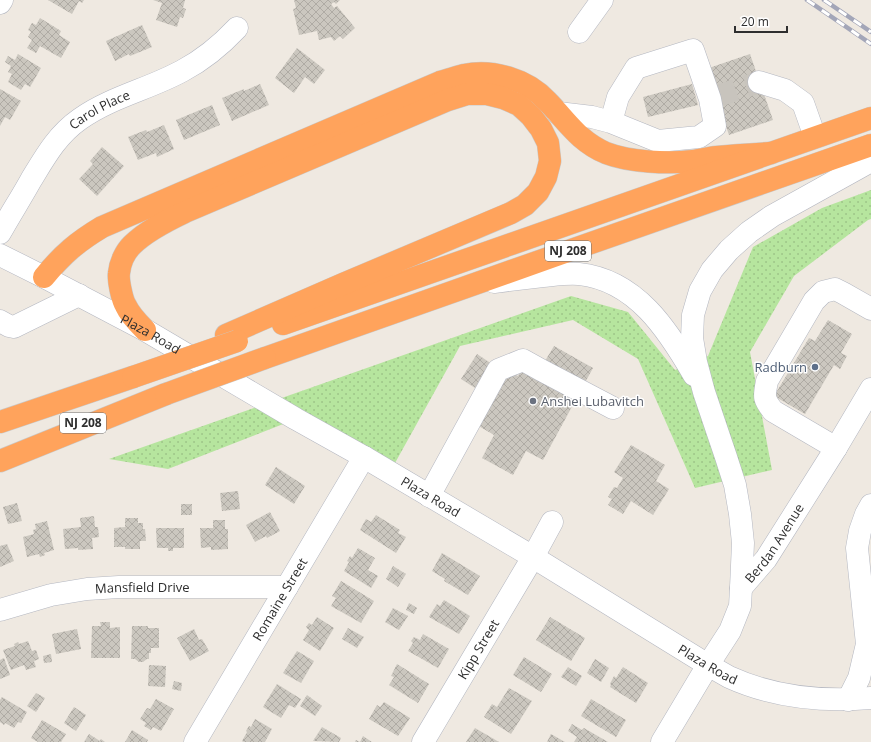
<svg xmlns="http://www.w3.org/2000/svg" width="871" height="742" font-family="'Open Sans',sans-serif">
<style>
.grass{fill:url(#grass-dots)}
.building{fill:url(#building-cross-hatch)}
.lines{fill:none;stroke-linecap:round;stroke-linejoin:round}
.minor-tunnel{stroke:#c8c4bd;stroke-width:22;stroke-dasharray:22 11;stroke-linecap:butt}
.minor-casing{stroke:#b4b7c1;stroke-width:23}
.highway-casing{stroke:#c9c9c9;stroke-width:23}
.minor{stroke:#fff;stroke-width:22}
.highway{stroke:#ffa35c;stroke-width:22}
.rail-casing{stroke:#a3a6b8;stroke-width:4.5}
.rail{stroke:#fff;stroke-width:3;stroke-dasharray:9;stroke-linecap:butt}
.highway-bridge-casing{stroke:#c9c9c9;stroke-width:23;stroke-linecap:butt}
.highway-bridge{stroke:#ffa35c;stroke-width:22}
.service-dot{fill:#5c6f8a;stroke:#fff;stroke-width:1.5}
.worship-dot{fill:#6b7280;stroke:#fff;stroke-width:1.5}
.labels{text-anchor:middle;stroke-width:3;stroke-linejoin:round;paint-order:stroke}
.shield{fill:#fff;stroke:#6d6d6d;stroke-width:1}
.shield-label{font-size:12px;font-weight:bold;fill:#2e2e2e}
.street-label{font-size:13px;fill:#2e2e2e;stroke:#fff}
.service-label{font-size:13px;fill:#4e5e75;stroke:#fff;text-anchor:end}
.worship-label{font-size:13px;fill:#5b616d;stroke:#fff;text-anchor:start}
</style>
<defs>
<pattern id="grass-dots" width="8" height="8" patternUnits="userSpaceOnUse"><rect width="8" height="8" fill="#b6e59e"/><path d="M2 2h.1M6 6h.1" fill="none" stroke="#9dc588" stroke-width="1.8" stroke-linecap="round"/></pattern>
<pattern id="building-cross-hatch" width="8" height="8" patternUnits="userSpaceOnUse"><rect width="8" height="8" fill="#cbc7bf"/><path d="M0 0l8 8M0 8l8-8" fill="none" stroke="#afaba4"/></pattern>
</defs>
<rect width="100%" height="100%" fill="#efe9e1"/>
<polygon class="grass" points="871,190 871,219 868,220 794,276 750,352 772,470 695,488 638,359 573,320 460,346 390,472 296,419 168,469 109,459 571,296 628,312 675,370 708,356 753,247 822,208"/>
<g class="building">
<polygon points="48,0 84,0 82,3 79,1 72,14"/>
<polygon points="153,0 185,0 183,8 186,9 183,18 180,17 177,27 156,20 162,3"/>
<polygon points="294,0 340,0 336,4 334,2 331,4 334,8 337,6 355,28 343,39 340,36 334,41 331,37 319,40 317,31 299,35 293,9 296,8"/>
<polygon points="40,18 61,31 59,35 70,42 61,58 40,46 36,53 27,48 32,40 28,37 31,32 28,30 32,23 36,25"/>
<polygon points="142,25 152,47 130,56 129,54 115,61 106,41"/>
<polygon points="297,48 325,70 314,84 305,77 294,93 275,78"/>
<polygon points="18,54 41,68 30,87 25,84 21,90 8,82 12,74 8,72 11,66 5,62 8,56 15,60"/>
<polygon points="750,54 773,120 729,135 706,69"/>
<polygon points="260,84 269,105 232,121 222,98 244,89 244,91"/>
<polygon points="692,84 698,105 648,117 643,97"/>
<polygon points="0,89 21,101 10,120 5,117 0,126"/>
<polygon points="212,105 220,125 184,140 176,120"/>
<polygon points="164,125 174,149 157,157 156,153 138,160 128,137 146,130 147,132"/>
<polygon points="102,147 124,166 97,196 79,179 93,164 90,161"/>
<polygon points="828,320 852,334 841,353 847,356 840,369 834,365 805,414 774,396 809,338 815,341"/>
<polygon points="554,346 593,368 543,460 526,451 513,475 482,458 494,435 477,425 507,370 518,376 531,354 545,361"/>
<polygon points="477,354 492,364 475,388 461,379"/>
<polygon points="631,445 665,465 656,481 669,489 653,515 631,501 623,514 608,505 612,499 608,497 614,487 617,488 623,478 614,472"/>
<polygon points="276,467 305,486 294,504 265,485"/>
<polygon points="238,491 240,509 222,511 220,493"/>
<polygon points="17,503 22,521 8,524 3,507"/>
<rect x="181" y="504" width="11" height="11"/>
<polygon points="270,512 280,531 267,538 266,536 255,542 246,525"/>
<polygon points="376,515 400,530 398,533 406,537 396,553 360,530 366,519 371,522"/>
<polygon points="94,516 95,527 98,527 99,537 92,538 93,549 78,550 78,548 65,549 63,529 81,527 80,518"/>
<polygon points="125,518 138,518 138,523 143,523 143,529 145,529 146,541 140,541 140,549 125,549 125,547 114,547 114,528 125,527"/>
<polygon points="213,520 225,520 225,529 228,529 228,549 211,550 211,547 201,548 200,528 213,528"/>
<polygon points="47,521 54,550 44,553 45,555 40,557 39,554 27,557 23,537 34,534 33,530 36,529 35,524"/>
<polygon points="156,528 184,528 184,548 173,548 173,551 168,551 168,548 157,548"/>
<polygon points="7,544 14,561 0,567 0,546"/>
<polygon points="358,548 375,558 368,570 378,576 371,588 344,571 349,562 347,561 350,556 352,558"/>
<polygon points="442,553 480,576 468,595 444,581 445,579 432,571"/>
<polygon points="393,566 406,574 398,587 386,579"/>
<polygon points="341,581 374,601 361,623 331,606 336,598 332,596"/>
<polygon points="444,600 470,616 459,634 429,617 437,604 440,606"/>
<polygon points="409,603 417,608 414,614 406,610"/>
<polygon points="393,608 408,616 399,630 385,622"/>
<polygon points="317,617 334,628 320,651 303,640 309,630 306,627 309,623 312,625"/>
<polygon points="550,617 585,638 571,661 536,640"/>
<polygon points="100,622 110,622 110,628 120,627 120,658 91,658 92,626 101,626"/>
<polygon points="132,626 148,626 148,628 159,628 159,648 151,648 151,653 149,653 149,659 147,659 143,662 139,662 135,659 131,659"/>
<polygon points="348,628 364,637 357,648 342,639"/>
<polygon points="77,629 81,649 56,654 52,634"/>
<polygon points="194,629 199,640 202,639 209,651 190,661 177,638"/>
<polygon points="423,634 449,649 438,668 408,651 413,643 411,641 414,637 420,640"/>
<polygon points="28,641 32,651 36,650 39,659 34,661 36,667 26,670 24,665 11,670 3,650 15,646 14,644 18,642 19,644"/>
<polygon points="297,651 314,661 301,683 283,673"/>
<polygon points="51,654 52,662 44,663 43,656"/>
<polygon points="524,657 552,674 541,692 513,675"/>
<polygon points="4,658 10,675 0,679 0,660"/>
<polygon points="595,659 609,668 601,682 587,673"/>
<polygon points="397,664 429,684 418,703 389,685 394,677 391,676"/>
<polygon points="149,665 166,666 165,687 148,686"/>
<polygon points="568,667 582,676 576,686 561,677"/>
<polygon points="623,667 648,683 636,703 610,687 611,685 610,684 614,676 616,678"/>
<polygon points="174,681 182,683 181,691 172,689"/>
<polygon points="277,684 301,699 295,708 289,705 281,718 263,707"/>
<polygon points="509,688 532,701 511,734 484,717 492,704 497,707"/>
<polygon points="36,693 45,698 36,712 27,706"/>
<polygon points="307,695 322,706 315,716 300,706"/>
<polygon points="2,697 27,712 21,723 18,722 14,728 5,723 4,725 0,722 0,700"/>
<polygon points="156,699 174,709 161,731 153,727 151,730 144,726 146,723 140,719 147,708 150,709"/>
<polygon points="591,699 626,720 616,737 581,716"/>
<polygon points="384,702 410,718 398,736 369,719 377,705 380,707"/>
<polygon points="74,707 86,715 76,731 64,723"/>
<polygon points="255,719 272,729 265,742 244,742 242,741 247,732 246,731 249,726 251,727"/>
<polygon points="42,720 66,734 61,742 38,742 31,738"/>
<polygon points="572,724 582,730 584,728 608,742 574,742 577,737 568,731"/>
<polygon points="322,727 341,738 339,742 313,741"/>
<polygon points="475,728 499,742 466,742"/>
<polygon points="132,730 148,740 147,742 125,742"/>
<polygon points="89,734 100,741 101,739 105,742 84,742"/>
<polygon points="551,734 565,742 547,742"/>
<polygon points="363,736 372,742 355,742 356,740 360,742"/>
</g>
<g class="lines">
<polyline class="minor-tunnel" points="715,97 759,82"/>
<g class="minor-casing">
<g id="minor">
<polyline points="0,3 2,0"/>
<polyline points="579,32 602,0"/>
<polyline points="759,82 785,90 803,103 815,137"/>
<polyline points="558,113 592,117 611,122 658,141 699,137 715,126 710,99 693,50 636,68 618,97 611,122"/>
<path id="s1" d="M0 233C10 215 21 198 31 180 45 157 57 135 80 119 111 97 149 89 182 71 203 60 221 45 237 28"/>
<path id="s2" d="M0 255 44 277 145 330 296 419 364 457 533 557 708 665C715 669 722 673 729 677 773 697 824 702 871 698"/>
<path d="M494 282C510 280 526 278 543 276 554 275 567 273 579 274 636 280 668 330 694 375"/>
<polyline points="0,321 9,326 14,327 79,295"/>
<path d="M836 448 773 411C763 398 764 397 767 381L814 301 823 292 835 289 843 293 871 309"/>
<polyline points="429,496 498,370 523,360 541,370 613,408"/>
<path id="s3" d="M741 588 766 559 836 448 871 389"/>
<path id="s4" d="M0 610 51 595 87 589 119 587H287"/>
<polyline points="848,700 859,678 867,644 857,548 860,531 866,514 871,505"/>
<path id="s5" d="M195 742 364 457"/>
<path id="s6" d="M423 742 533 557 552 522"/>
<polyline points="662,742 708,665 730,631 740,606 741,588 743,543 740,514 735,485 726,457 704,392 696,362 692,338 693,315 700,291 712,270 729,250 749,232 772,216 871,161"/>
</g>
</g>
<g class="highway-casing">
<g id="highway">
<path d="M44 277C63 254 77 242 102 227L440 82C448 80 456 77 464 75 492 69 527 79 547 101 567 121 578 141 606 153 629 162 668 164 693 161 701 160 708 158 717 157 735 155 753 154 771 153"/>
<polyline points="283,324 871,118"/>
<path d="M145 330C138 323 130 315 126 306 122 300 118 280 119 273 120 263 125 252 132 245 146 231 166 221 185 212L448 100 467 94H487L503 98 519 105 531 116 541 129 548 143 550 161 546 177 538 192 525 205 511 213 343 284 226 335"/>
<polyline points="265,358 571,250 871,145"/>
<polyline points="0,422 133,377"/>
<polyline points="0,461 166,394"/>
</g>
</g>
<use href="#minor" class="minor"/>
<use href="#highway" class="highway"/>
<g class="rail-casing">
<g id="rail">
<polyline points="807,0 871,44"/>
<polyline points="824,0 871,32"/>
</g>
</g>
<use href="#rail" class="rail"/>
<g class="highway-bridge-casing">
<g id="highway-bridge">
<polyline points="133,377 237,341"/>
<polyline points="166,394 265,358"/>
</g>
</g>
<use href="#highway-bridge" class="highway-bridge"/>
</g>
<circle class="service-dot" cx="815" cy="367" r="4"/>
<circle class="worship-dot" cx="533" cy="401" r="4"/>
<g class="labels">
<g class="shield">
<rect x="545" y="241" width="46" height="20" rx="3"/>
<rect x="60" y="413" width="46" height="20" rx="3"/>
</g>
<g class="shield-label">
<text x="568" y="255">NJ 208</text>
<text x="83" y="427">NJ 208</text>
</g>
<g class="street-label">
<text dy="5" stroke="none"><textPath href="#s1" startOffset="162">Carol Place</textPath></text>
<text dy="5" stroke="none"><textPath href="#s2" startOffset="170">Plaza Road</textPath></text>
<text dy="5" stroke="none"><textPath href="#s2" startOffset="494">Plaza Road</textPath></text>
<text dy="5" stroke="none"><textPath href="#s3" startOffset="56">Berdan Avenue</textPath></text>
<text dy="5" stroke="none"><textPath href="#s4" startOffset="145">Mansfield Drive</textPath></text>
<text dy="5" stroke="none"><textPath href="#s5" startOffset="166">Romaine Street</textPath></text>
<text dy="5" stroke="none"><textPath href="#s6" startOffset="108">Kipp Street</textPath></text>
<text dy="5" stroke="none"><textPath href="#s2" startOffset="818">Plaza Road</textPath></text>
</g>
<g class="service-label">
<text x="807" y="372">Radburn</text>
</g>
<g class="worship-label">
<text x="541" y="406">Anshei Lubavitch</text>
</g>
</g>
<path d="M735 26v6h52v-6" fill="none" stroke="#2e2e2e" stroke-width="2"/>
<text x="741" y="26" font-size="12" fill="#2e2e2e" stroke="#ffffff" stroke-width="3" paint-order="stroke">20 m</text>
</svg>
